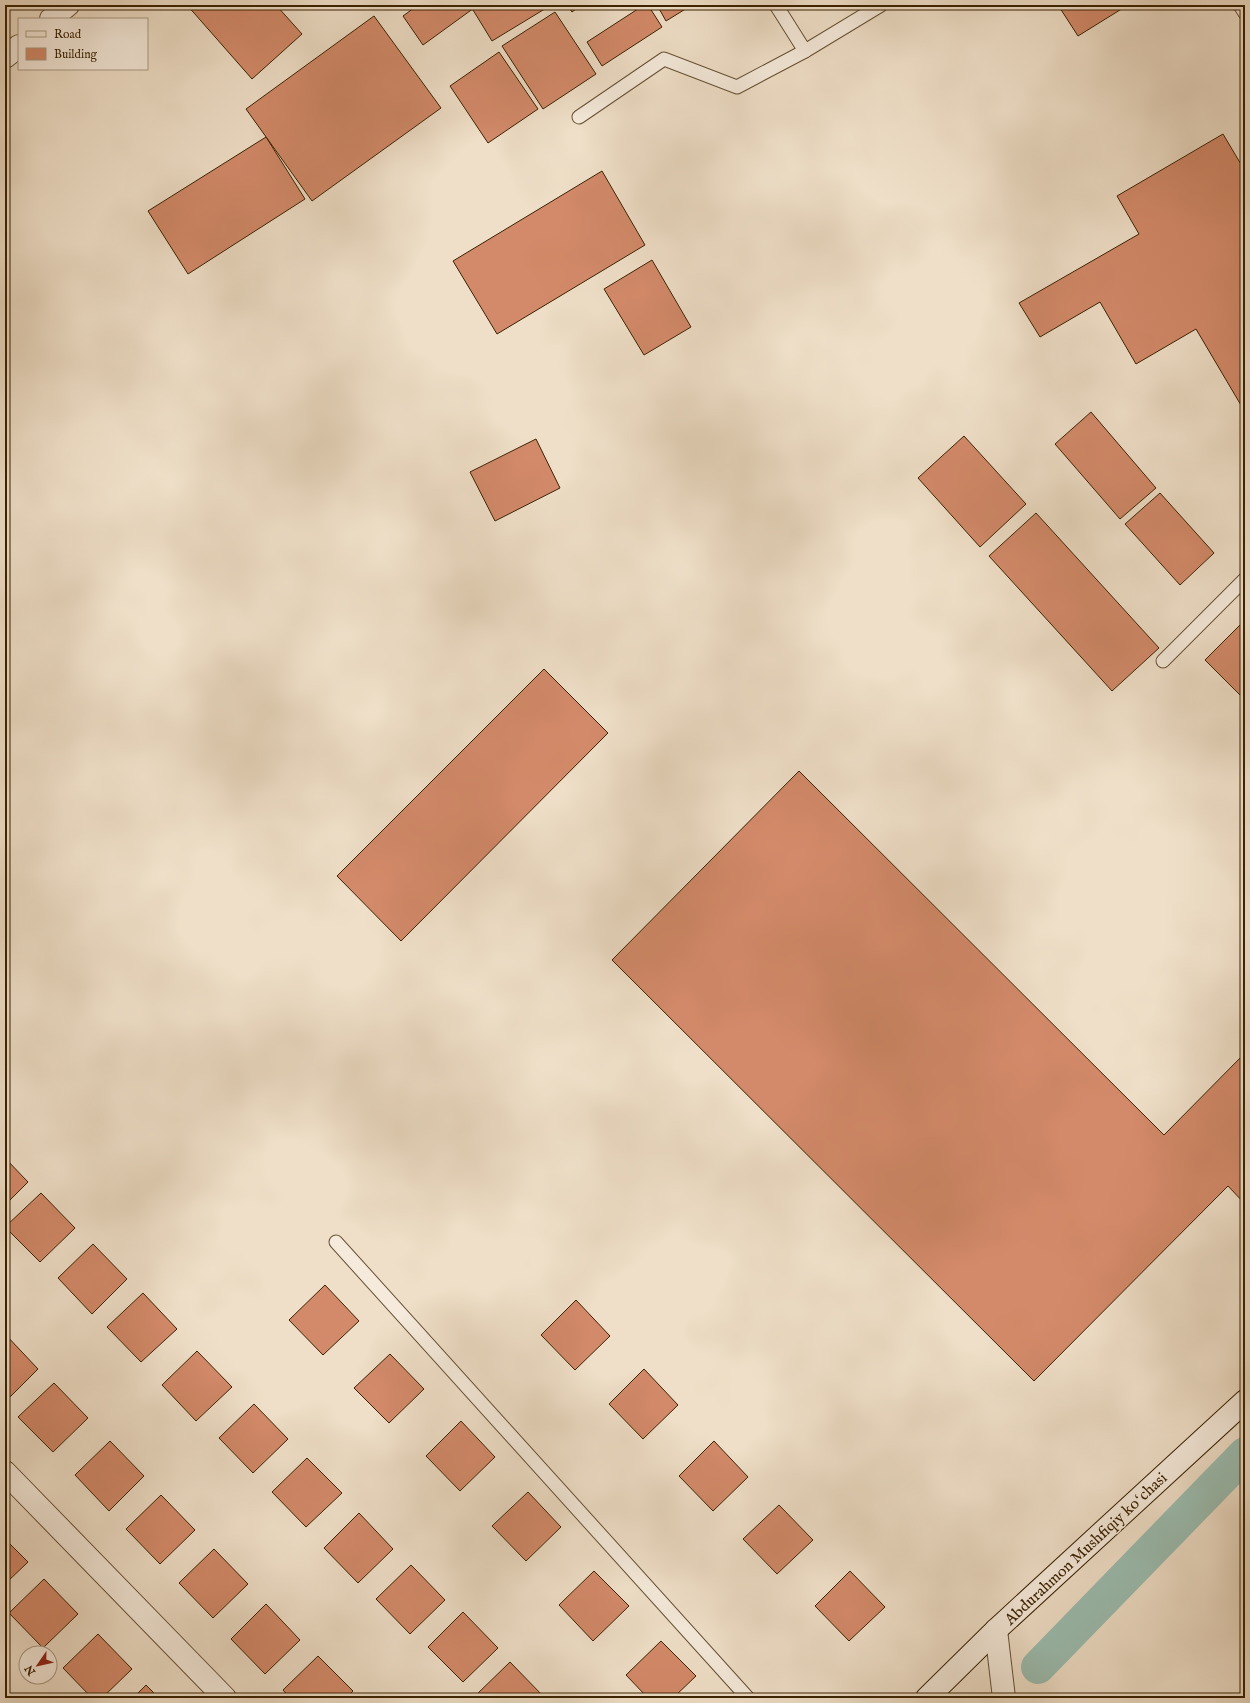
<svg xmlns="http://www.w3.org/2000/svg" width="1250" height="1703" font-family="'IM FELL English',serif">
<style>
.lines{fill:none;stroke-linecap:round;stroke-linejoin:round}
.canal{stroke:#9bbdb0;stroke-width:34}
.building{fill:#d38a6a;stroke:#3a2202}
.lane-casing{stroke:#675134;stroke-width:15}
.street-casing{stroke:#675134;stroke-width:24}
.secondary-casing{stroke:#3a2202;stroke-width:24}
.lane{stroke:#f5eadb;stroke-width:13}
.street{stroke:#f5eadb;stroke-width:22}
.secondary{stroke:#f5eadb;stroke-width:22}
.labels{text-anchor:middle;stroke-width:3;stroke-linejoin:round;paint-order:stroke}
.street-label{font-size:16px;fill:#3a2202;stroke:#f5eadb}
</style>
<rect width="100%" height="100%" fill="#efdfc8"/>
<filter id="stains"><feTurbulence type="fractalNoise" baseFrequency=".005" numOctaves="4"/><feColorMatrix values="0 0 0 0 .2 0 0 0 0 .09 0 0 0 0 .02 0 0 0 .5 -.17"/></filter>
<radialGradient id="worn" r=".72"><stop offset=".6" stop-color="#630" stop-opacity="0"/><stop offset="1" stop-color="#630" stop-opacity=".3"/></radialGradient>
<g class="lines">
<polyline class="canal" points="1038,1667 1245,1454"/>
</g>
<g class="building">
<polygon points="187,5 276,5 302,34 252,79"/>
<polygon points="418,5 472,5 474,8 423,45 403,16"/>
<polygon points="481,5 546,5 548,7 492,41 473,10"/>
<polygon points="567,5 581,5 572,12"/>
<polygon points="644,5 648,5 662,27 602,66 587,42"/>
<polygon points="657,5 692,5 666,21"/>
<polygon points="1058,5 1128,5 1078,36"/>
<polygon points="555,12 596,74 543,109 502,46"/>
<polygon points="374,16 441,108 312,201 246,109"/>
<polygon points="499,52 538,109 488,143 450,86"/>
<polygon points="1223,134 1245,171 1245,412 1196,329 1136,364 1100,302 1040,337 1019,303 1139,234 1117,196"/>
<polygon points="266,137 305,199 188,274 148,211"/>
<polygon points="602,171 645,245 497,334 453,261"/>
<polygon points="652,260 691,327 644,355 604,289"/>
<polygon points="1091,412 1156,488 1120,519 1055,444"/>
<polygon points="964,436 1026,504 980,547 918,478"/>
<polygon points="536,439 560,488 495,521 470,472"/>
<polygon points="1160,493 1214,553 1180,585 1125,524"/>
<polygon points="1036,513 1159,648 1112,691 989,556"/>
<polygon points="1245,620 1245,700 1205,660"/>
<polygon points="544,669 608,733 401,941 337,876"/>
<polygon points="799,771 1164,1135 1245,1053 1245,1204 1228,1186 1034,1381 612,960"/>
<polygon points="5,1158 28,1182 5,1205"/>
<polygon points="41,1193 75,1228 40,1262 5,1227"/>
<polygon points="93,1244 127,1279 92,1314 58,1278"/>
<polygon points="325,1285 359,1321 323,1355 289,1320"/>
<polygon points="143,1293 177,1329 141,1362 107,1327"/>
<polygon points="576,1300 610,1336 575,1370 541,1335"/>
<polygon points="5,1334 38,1369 5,1402"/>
<polygon points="197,1351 232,1387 196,1421 162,1385"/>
<polygon points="390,1354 424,1389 389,1423 354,1388"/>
<polygon points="644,1369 678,1405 643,1439 609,1404"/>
<polygon points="54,1383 88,1418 53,1452 18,1417"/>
<polygon points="254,1404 288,1439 253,1473 219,1438"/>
<polygon points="461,1421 495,1457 460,1491 426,1456"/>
<polygon points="110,1441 144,1476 109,1511 75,1475"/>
<polygon points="714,1441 748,1477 713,1511 679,1476"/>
<polygon points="307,1458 342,1493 306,1527 272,1492"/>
<polygon points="528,1492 561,1527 526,1561 492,1526"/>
<polygon points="161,1495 195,1530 160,1564 126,1529"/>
<polygon points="779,1505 813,1540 777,1574 743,1539"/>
<polygon points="359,1513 393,1549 358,1583 324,1548"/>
<polygon points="5,1539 28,1562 5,1584"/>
<polygon points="214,1549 248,1584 213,1618 179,1583"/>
<polygon points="411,1565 445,1600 410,1634 376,1599"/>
<polygon points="594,1571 629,1606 593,1641 559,1605"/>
<polygon points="850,1571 885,1607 849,1641 815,1606"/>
<polygon points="44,1579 78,1614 43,1648 9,1613"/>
<polygon points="266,1604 300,1640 265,1674 231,1639"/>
<polygon points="463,1612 498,1648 463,1682 428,1647"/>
<polygon points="98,1634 132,1669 102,1698 92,1698 63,1668"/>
<polygon points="661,1641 696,1676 673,1698 648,1698 626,1675"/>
<polygon points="318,1656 353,1691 346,1698 290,1698 283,1690"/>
<polygon points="510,1662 544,1697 543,1698 477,1698 475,1696"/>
<polygon points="146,1685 159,1698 133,1698"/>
</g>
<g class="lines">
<g class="lane-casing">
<g id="lane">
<polyline points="776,5 805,51"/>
<polyline points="1240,5 1245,13"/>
<polyline points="579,117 664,59 737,87 805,51 881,5"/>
<polyline points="1163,661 1245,579"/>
<polyline points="336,1242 748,1698"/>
</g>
</g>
<g class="street-casing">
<g id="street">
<polyline points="51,19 68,5"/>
<polyline points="5,57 19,46"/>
<polyline points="5,1472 225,1698"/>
<polyline points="996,1630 1004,1698"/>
</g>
</g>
<g class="secondary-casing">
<polyline id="secondary" points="927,1698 996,1630 1245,1401"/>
</g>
<use href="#lane" class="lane"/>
<use href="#street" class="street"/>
<use href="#secondary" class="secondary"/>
</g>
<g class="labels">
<g class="street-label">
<text transform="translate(1085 1548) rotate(-43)" y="6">Abdurahmon Mushfiqiy koʻchasi</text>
</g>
</g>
<rect width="1250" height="1703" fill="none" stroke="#efdfc8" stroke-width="20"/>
<rect x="6" y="6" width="1238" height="1691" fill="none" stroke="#3a2202" stroke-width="2"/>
<rect x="10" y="10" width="1230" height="1683" fill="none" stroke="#3a2202"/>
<rect x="18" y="18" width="130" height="52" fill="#f5eadb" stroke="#aa9a84"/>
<rect x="26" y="31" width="20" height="6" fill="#f5eadb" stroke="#aa9a84"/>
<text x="54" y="38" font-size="12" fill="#3a2202">Road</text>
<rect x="26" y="48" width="20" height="12" fill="#d38a6a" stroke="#aa9a84"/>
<text x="54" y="58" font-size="12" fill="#3a2202">Building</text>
<g transform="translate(38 1665) rotate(236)"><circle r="19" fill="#f5eadb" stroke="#aa9a84"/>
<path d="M0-3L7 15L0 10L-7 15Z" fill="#8f2418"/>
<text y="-6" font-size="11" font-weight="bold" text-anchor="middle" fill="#3a2202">N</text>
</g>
<rect width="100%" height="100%" filter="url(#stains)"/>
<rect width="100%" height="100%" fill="url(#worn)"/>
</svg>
